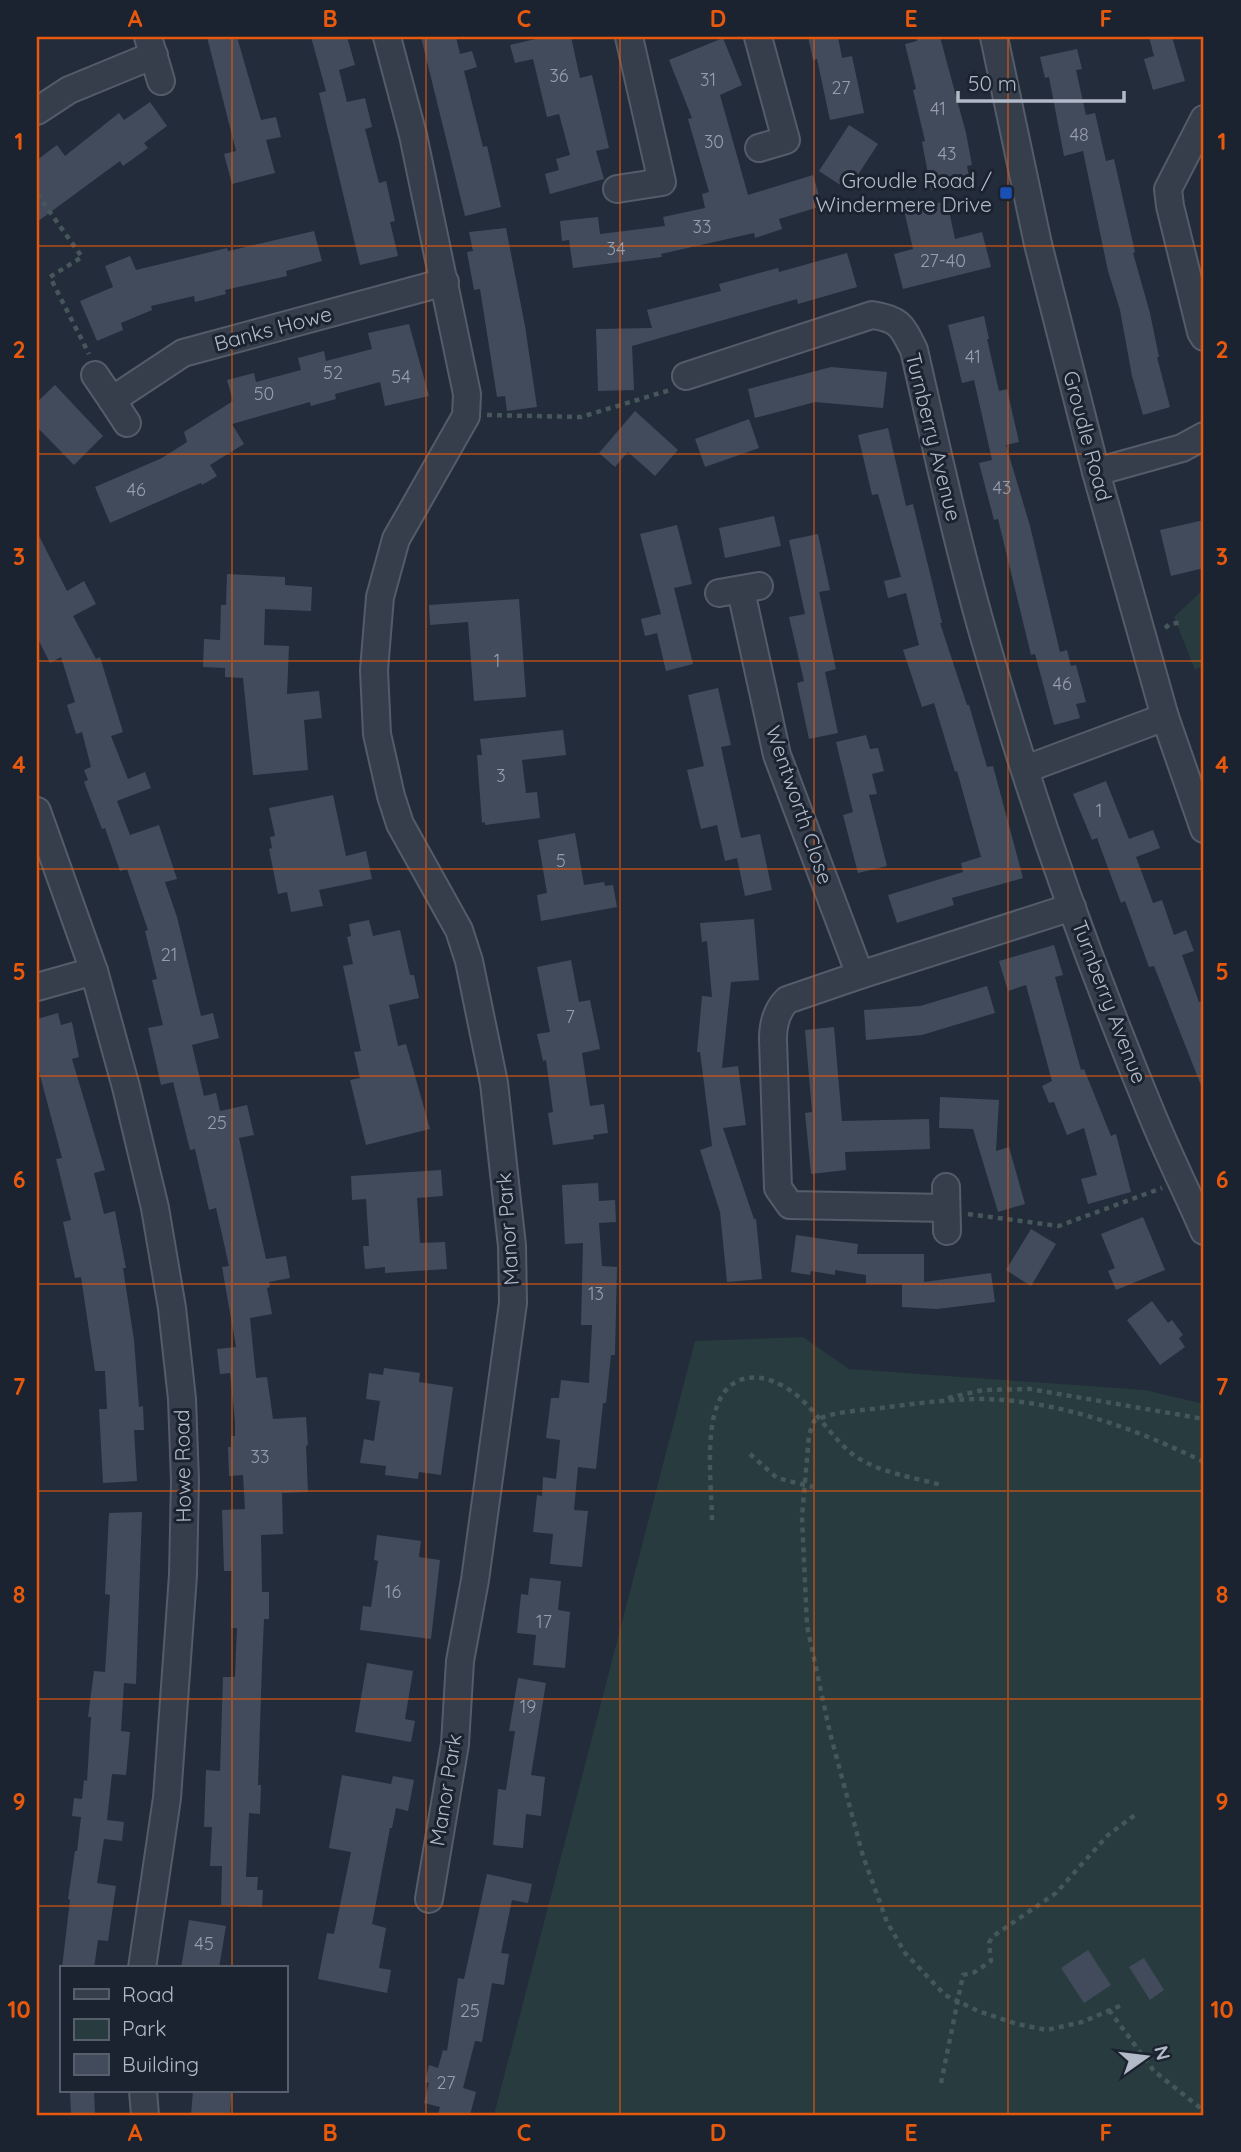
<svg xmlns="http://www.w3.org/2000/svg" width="1241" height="2152" font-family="Quicksand,sans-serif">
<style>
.green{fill:#283b3e}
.building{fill:#424b5c}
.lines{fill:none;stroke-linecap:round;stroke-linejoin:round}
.minor-casing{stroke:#555c69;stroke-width:30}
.path{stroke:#45575b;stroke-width:4.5;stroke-dasharray:5 5;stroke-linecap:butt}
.minor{stroke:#373e4b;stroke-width:26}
.grid{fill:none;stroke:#e8590c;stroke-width:2;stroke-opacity:0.55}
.transit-dot{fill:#1a4fb4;stroke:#1c2330;stroke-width:2.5}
.labels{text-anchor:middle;stroke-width:6;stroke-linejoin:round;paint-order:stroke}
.number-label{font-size:18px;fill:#969eac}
.poi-label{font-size:21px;fill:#b2b9c7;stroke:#1c2330;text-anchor:end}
.street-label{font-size:21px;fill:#b2b9c7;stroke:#1c2330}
.neatline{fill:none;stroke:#e8590c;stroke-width:2.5}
.grid-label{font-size:23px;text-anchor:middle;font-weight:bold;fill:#e8590c}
</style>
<rect width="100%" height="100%" fill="#232c3a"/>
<g class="green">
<polygon points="1204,589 1204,665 1195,670 1174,617"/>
<polygon points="803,1337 849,1369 1145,1390 1204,1404 1204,2115 494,2115 695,1341"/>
</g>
<g class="building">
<polygon points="207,37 237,37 261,120 276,117 281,137 266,140 275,173 232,184 224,154 236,151"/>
<polygon points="311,37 347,37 355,65 339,70 347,102 365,98 372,127 365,129 379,183 386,181 395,221 390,222 398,256 360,265 319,93 326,91"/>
<polygon points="421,37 456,37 460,54 472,51 477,67 464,71 483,147 487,146 501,207 465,216"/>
<polygon points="544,37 571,37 580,78 592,75 609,148 596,151 604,179 550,194 545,174 559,170 556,159 570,155 559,114 547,117 533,59 515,63 510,45"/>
<polygon points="808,37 838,37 842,58 852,56 864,113 830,120 817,59 813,60"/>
<polygon points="916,37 940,37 966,133 972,165 967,166 970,182 931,190 922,142 925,141 913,90 916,89 905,44 917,41"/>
<polygon points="1149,37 1172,37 1185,81 1153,90 1144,59 1154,56"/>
<polygon points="723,38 742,85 720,95 748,195 813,175 822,206 779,219 782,229 755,238 754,233 661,254 662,257 573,268 569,240 562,241 560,221 598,217 600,234 665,226 663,217 705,208 702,194 709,192 688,119 692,118 669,60"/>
<polygon points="1077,49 1082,69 1076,70 1086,115 1095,113 1106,161 1114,159 1135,252 1133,253 1150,313 1159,357 1157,357 1170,407 1143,415 1132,376 1120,310 1108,271 1083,151 1064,156 1049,77 1045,78 1040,57"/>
<polygon points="150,102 167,126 144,143 148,148 123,166 120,161 37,222 37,160 57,145 65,156 119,113 124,120"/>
<polygon points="849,125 878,144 848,190 819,171"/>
<polygon points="947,201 955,239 982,232 991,267 903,289 894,254 913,249 904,210"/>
<polygon points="506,228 525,326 537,407 507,411 505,396 497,397 480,289 474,290 467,252 473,251 469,232"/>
<polygon points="314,231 322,261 286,271 287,276 225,290 226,294 195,302 194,296 151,306 152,310 121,323 123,330 97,341 80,301 113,287 105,266 130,256 136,270 227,248 228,251"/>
<polygon points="847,253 857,287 798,304 797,299 632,346 634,390 598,391 596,329 652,328 647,310 721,291 719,284 778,268 779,272"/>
<polygon points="984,316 989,339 987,339 999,391 1007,389 1019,442 1006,445 1030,526 1060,652 1067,650 1071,666 1076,665 1086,702 1076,704 1080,718 1054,725 1035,654 1031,655 998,519 994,520 979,463 992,460 974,380 962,383 948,325"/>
<polygon points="409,324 429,396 385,406 380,382 335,394 336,399 311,406 310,402 232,424 244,444 210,465 217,476 202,485 201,483 110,523 95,487 162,458 187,442 184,432 233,401 227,380 254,373 256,382 301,370 298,358 324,351 326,361 372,349 368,333"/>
<polygon points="831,367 887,372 883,408 815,402 755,418 748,389"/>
<polygon points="55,385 103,436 74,465 37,427 37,402"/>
<polygon points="635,411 678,450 655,476 628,452 615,467 599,453"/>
<polygon points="749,419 759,448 705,467 695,439"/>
<polygon points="888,428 906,506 913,504 926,557 942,623 940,623 967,705 969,705 987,767 993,766 1023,878 952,898 954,905 897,923 888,895 963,872 961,863 981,857 957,771 955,772 934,703 922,707 903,650 919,645 906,593 888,598 884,581 901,577 878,494 872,495 858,435"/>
<polygon points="774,516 781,546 725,558 719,528"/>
<polygon points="1204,520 1204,568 1171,576 1160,530"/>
<polygon points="677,525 692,584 674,588 693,664 666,671 657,633 645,636 641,619 661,614 640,534"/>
<polygon points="37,532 67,591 84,581 96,604 73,616 96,659 100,657 123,732 111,736 128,779 145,772 151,788 117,801 130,835 159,825 177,879 165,882 177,917 201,1016 213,1013 219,1038 192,1045 204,1096 216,1093 220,1111 247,1105 254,1135 239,1138 266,1259 286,1256 290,1278 269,1282 270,1287 267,1288 272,1314 250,1318 256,1378 267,1377 273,1419 306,1417 308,1445 306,1446 308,1492 282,1493 283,1534 261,1535 262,1592 269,1592 269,1619 264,1619 262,1665 258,1785 261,1785 260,1814 249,1813 246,1877 258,1877 257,1890 263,1890 262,1907 221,1905 222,1866 210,1866 212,1827 204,1827 206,1770 220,1771 223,1677 235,1677 237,1628 231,1628 232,1571 224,1571 222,1510 245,1509 243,1475 229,1476 228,1447 231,1447 231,1436 235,1436 235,1421 230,1373 220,1374 217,1349 236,1347 222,1267 229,1266 216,1208 209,1210 195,1149 190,1150 173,1082 161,1085 148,1028 163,1025 152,980 157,979 145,931 148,930 127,869 120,871 105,828 102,829 84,782 88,780 84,770 91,767 82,732 76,734 67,705 75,702 61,657 50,663 37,637"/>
<polygon points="818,534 830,590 819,592 836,669 825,672 838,733 809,739 797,683 804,681 789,617 805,614 789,540"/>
<polygon points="227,574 285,577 285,585 312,587 311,611 265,609 264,645 289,646 287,694 319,691 322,718 304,720 308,770 253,775 243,678 225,677 225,668 203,667 204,639 220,640 221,605 226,605"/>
<polygon points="519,599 526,697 474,701 468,622 430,625 429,605"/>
<polygon points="718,688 731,745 721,747 741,838 760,834 772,890 745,896 737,858 725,861 717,825 701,829 687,770 704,766 688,695"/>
<polygon points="563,730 566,755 522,760 526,793 537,792 540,818 485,825 485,822 482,823 477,755 482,755 480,739"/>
<polygon points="866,735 870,749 878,748 884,771 872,774 877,794 869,795 887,866 858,873 843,815 853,812 836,742"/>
<polygon points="1106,781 1129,839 1153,830 1160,848 1136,857 1153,903 1162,900 1174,935 1186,930 1194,951 1182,955 1199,1002 1204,1000 1204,1093 1154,966 1149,967 1125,901 1121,903 1097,838 1092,840 1073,794"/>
<polygon points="333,795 346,856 366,851 372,879 319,890 323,906 291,912 287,892 278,894 269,849 272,848 270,837 275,836 269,808"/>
<polygon points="575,833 584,885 604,882 605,886 613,885 617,907 541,921 537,895 547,893 538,840"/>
<polygon points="754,919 759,980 731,982 722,1068 738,1066 746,1125 723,1128 754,1219 756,1219 762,1279 727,1282 720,1212 700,1150 712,1146 700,1052 697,1052 702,996 712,997 707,941 702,942 700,923"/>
<polygon points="369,920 373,936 400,930 410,975 414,975 419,998 389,1005 398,1046 406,1044 430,1129 366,1145 350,1080 360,1078 354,1052 361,1051 343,966 353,964 347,937 351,936 349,924"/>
<polygon points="1054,945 1063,975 1055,977 1081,1070 1084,1069 1111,1136 1116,1134 1131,1192 1088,1204 1081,1179 1097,1175 1084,1128 1067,1135 1054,1102 1049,1103 1042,1086 1052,1081 1026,985 1008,991 999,961"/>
<polygon points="571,960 579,1002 590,1000 600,1049 582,1053 590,1106 604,1104 608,1133 593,1135 594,1139 553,1145 548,1113 553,1112 546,1060 543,1061 537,1034 550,1032 537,967"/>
<polygon points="987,986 995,1013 922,1035 866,1040 864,1010 920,1006"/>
<polygon points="58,1013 61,1025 72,1022 79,1057 72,1059 105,1170 94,1173 104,1214 115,1211 126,1268 123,1268 134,1340 139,1407 143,1406 144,1430 134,1430 137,1481 103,1483 99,1409 107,1409 105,1371 95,1371 81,1277 75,1278 63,1222 71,1220 56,1159 62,1158 37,1064 37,1019"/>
<polygon points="834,1027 842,1121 929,1119 930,1149 845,1152 846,1170 811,1174 805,1113 812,1112 805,1030"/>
<polygon points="940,1097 999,1100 996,1151 1009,1147 1025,1204 998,1212 973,1129 939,1128"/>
<polygon points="441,1170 443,1196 417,1198 420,1243 445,1242 447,1269 385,1273 385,1267 365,1269 363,1246 369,1246 366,1199 352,1200 351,1176"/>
<polygon points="598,1183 599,1201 615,1200 616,1222 599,1223 602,1266 617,1267 615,1355 611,1355 606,1403 603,1403 596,1469 578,1467 574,1510 588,1511 582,1567 550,1564 553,1534 533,1532 537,1495 542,1496 543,1477 556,1479 560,1440 546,1438 551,1398 559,1398 561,1380 589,1383 592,1325 581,1325 583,1243 565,1244 562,1185"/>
<polygon points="1143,1217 1165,1270 1116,1290 1108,1271 1115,1268 1101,1234"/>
<polygon points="1031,1229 1056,1244 1031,1286 1006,1270"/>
<polygon points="796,1235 858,1244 857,1254 924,1254 924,1282 991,1273 995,1302 937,1309 902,1307 902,1284 866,1284 866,1275 835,1270 835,1275 811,1271 810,1275 791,1272"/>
<polygon points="1152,1301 1168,1323 1172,1320 1183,1335 1179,1338 1185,1347 1160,1365 1127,1320"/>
<polygon points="384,1368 420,1373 419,1382 453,1387 441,1475 419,1472 418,1479 385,1475 386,1466 360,1463 364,1439 374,1441 380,1401 366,1399 369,1373 383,1375"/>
<polygon points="142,1512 136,1684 124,1683 121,1731 130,1732 126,1775 112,1774 107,1820 124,1822 122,1841 104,1839 97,1883 116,1886 108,1941 98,1940 94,1968 62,1968 70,1900 68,1899 75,1851 77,1851 81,1817 72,1816 74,1798 82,1799 84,1780 87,1781 91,1717 88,1717 94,1671 105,1672 110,1595 105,1594 109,1513"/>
<polygon points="377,1535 421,1541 419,1557 440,1560 431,1639 360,1630 363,1606 371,1607 378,1561 374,1560"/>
<polygon points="530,1578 561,1581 558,1610 570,1612 565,1668 533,1665 536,1635 517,1633 521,1594 528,1595"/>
<polygon points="367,1663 413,1671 405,1719 415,1721 411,1742 355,1732"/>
<polygon points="518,1678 546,1683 531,1775 545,1777 541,1816 526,1814 523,1848 493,1845 498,1789 506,1790 515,1731 509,1731"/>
<polygon points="342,1775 391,1784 393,1776 414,1780 408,1811 396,1808 392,1828 390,1828 372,1924 386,1928 379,1968 391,1970 387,1993 318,1979 327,1933 334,1934 351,1852 329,1848"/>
<polygon points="487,1874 532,1884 528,1903 512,1900 501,1953 509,1954 504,1985 492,1983 482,2042 475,2041 463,2088 476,2092 470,2115 438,2115 440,2107 424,2103 429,2083 425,2082 429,2065 438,2068 443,2050 447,2051 458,1978 464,1979"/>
<polygon points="189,1920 226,1926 219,1968 181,1968"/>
<polygon points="1088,1950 1111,1985 1084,2003 1061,1968"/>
<polygon points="1144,1958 1164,1990 1150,2000 1129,1967"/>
<polygon points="70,2091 94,2091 95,2115 71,2115"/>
<polygon points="193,2091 232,2091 230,2115 191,2115"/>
</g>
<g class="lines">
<g class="minor-casing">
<g id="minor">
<polyline points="148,37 161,81"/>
<polyline points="387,37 413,135 467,394 466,416 396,539 380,597 374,670 377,734 391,796 400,824 459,930 469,961 494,1083 512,1246 513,1303 475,1580 460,1661 455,1744 429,1899"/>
<polyline points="758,37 786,140 759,148"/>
<polyline points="994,37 1038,244 1096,472 1165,717 1204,829"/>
<polyline points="37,111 69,90 154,55"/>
<polyline points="1204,119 1168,189 1170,206 1201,332 1204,337"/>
<polyline points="617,189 662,182 629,37"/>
<polyline points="95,375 112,400 183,353 445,282"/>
<path d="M686 376 872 315C900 319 902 326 914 350 938 455 961 561 992 664 1037 817 1091 968 1152 1115 1168 1154 1187 1192 1204 1231"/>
<polyline points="112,400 127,423"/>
<polyline points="1096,472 1182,448 1204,436"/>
<polyline points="741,591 777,755 860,975"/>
<polyline points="719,593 759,586"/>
<polyline points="1026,769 1165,717"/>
<polyline points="37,811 94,971 126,1087 155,1208 172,1308 182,1399 185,1481 183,1575 167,1798 142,1968"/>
<polyline points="37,987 94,971"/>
<polyline points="946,1187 947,1231"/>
<path d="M946 1208 790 1205 778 1188 773 1039C773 1024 776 1011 787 1000L860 975 1072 907"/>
<polyline points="143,2091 145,2115"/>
</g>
</g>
<g class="path">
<polyline points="37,194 82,257 50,277 89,354"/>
<polyline points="487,415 581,417 670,390"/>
<polyline points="1165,628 1170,624 1183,622"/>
<polyline points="968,1214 1059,1226 1162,1188"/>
<polyline points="948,1398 983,1390 1030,1389 1204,1419"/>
<polyline points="750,1454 777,1478 813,1487"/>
<path d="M712 1520C712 1483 699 1398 738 1381 753 1374 768 1378 783 1386 811 1401 827 1433 851 1453 875 1472 912 1477 941 1485"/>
<path d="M1120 2006 1082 2022 1047 2030 1017 2024 978 2011 945 1995 905 1953 887 1922 863 1856 830 1733 807 1626 802 1517 809 1435 814 1421C836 1410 864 1411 888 1407 920 1403 951 1399 984 1399 1061 1401 1136 1429 1204 1462"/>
<polyline points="1109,2010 1154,2071 1204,2111"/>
<polyline points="941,2083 963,1975 975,1972 991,1961 989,1943 992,1937 1056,1893 1108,1835 1135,1815"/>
</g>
<use href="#minor" class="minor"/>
</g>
<path class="grid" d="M232 37V1968M426 37V2115M620 37V2115M814 37V2115M1008 37V2115M37 246H1204M37 454H1204M37 661H1204M37 869H1204M37 1076H1204M37 1284H1204M37 1491H1204M37 1699H1204M37 1906H1204M232 2091V2115"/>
<rect class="transit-dot" x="999" y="186" width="14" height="14" rx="3.5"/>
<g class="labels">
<g class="number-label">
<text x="559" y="82">36</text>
<text x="708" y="86">31</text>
<text x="841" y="94">27</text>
<text x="938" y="115">41</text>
<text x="1079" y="141">48</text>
<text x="714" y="148">30</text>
<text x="947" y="160">43</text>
<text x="702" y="233">33</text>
<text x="616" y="255">34</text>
<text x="943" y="267">27-40</text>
<text x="973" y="363">41</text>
<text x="333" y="379">52</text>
<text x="401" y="383">54</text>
<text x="264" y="400">50</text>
<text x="1002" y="494">43</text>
<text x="136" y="496">46</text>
<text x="497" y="667">1</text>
<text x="1062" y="690">46</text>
<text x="501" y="782">3</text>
<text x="1099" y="817">1</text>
<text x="561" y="867">5</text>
<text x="169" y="961">21</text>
<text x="570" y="1023">7</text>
<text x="217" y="1129">25</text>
<text x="596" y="1300">13</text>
<text x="260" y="1463">33</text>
<text x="393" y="1598">16</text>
<text x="544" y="1628">17</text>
<text x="528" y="1713">19</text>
<text x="204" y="1950">45</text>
<text x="470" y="2017">25</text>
<text x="446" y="2089">27</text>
</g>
<g class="poi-label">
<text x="992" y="188">Groudle Road /<tspan x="992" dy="24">Windermere Drive</tspan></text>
</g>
<g class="street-label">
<text transform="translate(273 329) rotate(-15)" y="7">Banks Howe</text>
<text transform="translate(1087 436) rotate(75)" y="7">Groudle Road</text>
<text transform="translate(933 437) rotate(76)" y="7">Turnberry Avenue</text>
<text transform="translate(799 805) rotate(71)" y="7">Wentworth Close</text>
<text transform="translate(1109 1002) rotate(69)" y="7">Turnberry Avenue</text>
<text transform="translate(508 1229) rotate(-94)" y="7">Manor Park</text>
<text transform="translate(183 1466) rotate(-91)" y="7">Howe Road</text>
<text transform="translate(446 1790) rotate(-81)" y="7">Manor Park</text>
</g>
</g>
<rect width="1241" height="2152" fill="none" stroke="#1c2330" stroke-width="77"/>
<rect x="60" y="1966" width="228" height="126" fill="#1c2330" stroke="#585f6c" stroke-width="2"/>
<rect x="74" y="1989" width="35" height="10" fill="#373e4b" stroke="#585f6c" stroke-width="2"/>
<text x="122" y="2002" font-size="21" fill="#b2b9c7">Road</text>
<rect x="74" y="2019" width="35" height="21" fill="#283b3e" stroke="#585f6c" stroke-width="2"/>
<text x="122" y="2036" font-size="21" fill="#b2b9c7">Park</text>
<rect x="74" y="2054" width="35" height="21" fill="#424b5c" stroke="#585f6c" stroke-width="2"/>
<text x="122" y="2072" font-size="21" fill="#b2b9c7">Building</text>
<g transform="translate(1146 2057) rotate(76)" stroke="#1c2330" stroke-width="5" paint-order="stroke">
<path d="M0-5L12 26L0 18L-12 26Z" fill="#b2b9c7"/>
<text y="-10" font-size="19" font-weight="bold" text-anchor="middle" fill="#b2b9c7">N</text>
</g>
<path d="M958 91v10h166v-10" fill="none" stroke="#b2b9c7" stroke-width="3.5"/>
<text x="968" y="91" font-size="21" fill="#b2b9c7" stroke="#1c2330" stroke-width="5" paint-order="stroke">50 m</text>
<rect x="38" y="38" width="1164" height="2076" class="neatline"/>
<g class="grid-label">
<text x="135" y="27">A</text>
<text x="330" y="27">B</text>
<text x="524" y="27">C</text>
<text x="718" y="27">D</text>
<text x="911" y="27">E</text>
<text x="1106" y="27">F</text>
<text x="19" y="150">1</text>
<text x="1222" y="150">1</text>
<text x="19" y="358">2</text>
<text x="1222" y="358">2</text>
<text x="19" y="565">3</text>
<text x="1222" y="565">3</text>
<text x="19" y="773">4</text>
<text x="1222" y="773">4</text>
<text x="19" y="980">5</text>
<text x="1222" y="980">5</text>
<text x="19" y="1188">6</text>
<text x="1222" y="1188">6</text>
<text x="19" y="1395">7</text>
<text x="1222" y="1395">7</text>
<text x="19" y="1603">8</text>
<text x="1222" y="1603">8</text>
<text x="19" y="1810">9</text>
<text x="1222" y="1810">9</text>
<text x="19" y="2018">10</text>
<text x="1222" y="2018">10</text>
<text x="135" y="2141">A</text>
<text x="330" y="2141">B</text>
<text x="524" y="2141">C</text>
<text x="718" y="2141">D</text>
<text x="911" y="2141">E</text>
<text x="1106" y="2141">F</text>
</g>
</svg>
